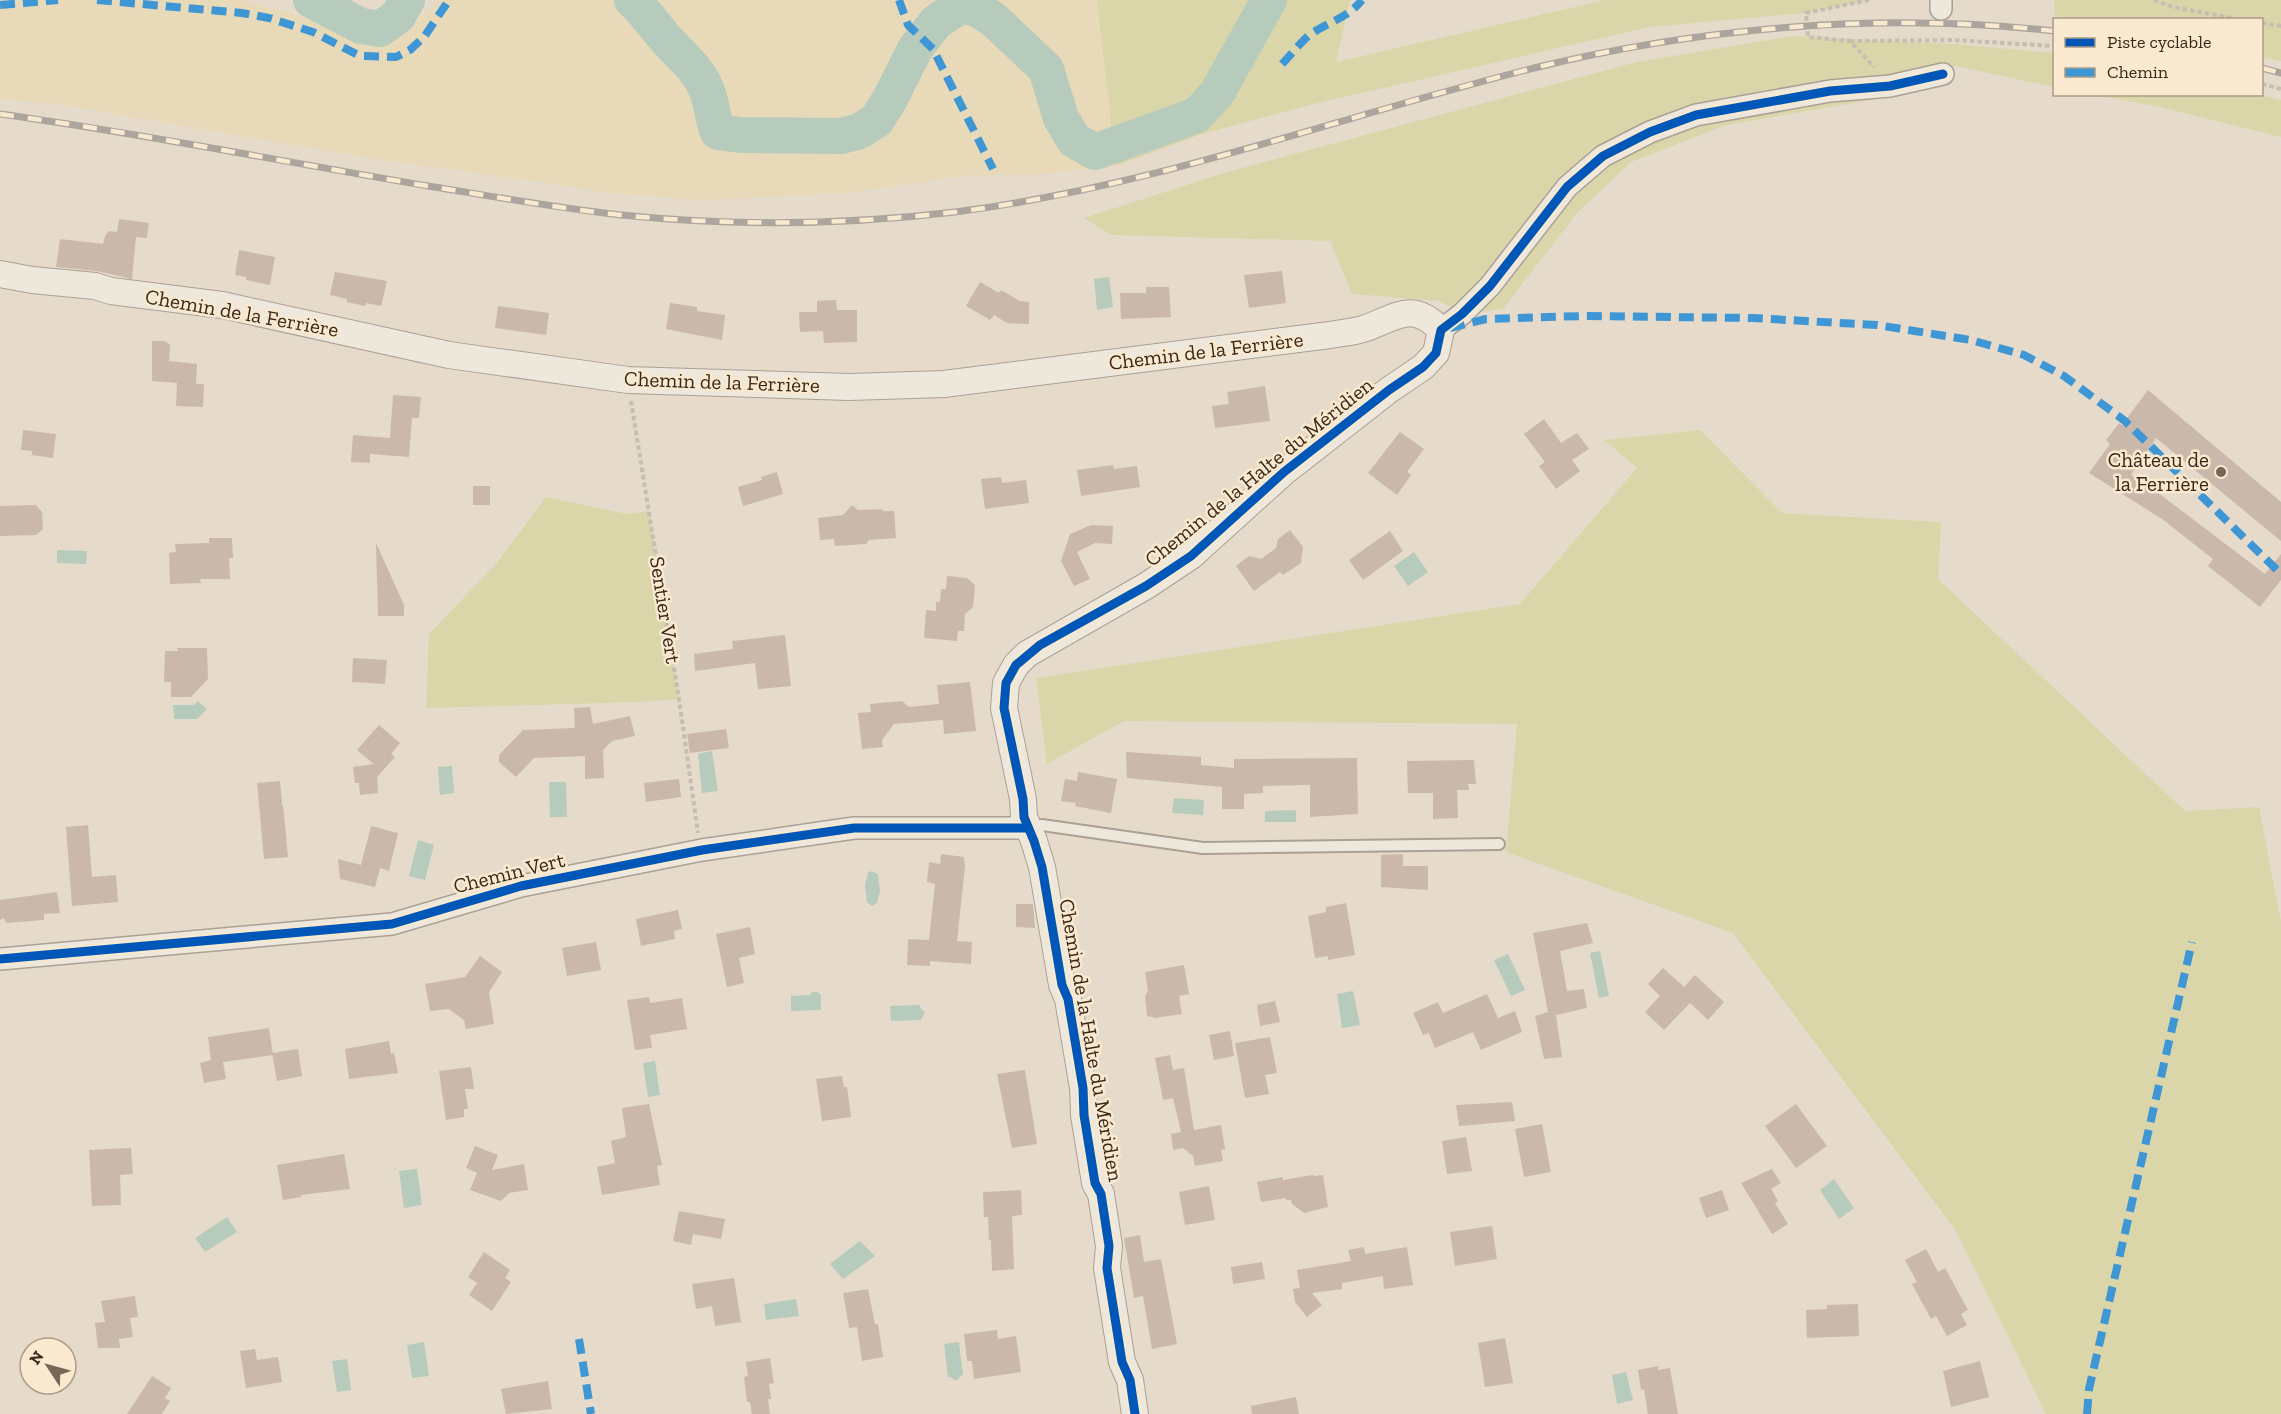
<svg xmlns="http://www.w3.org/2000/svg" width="2281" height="1414" font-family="'Zilla Slab',serif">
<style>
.farmland{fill:#e8dab8}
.green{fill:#dad6aa}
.water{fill:#b6cbbc}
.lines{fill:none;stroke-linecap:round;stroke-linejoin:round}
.river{stroke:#b6cbbc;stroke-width:36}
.building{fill:#cab8aa}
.service-casing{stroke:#aba094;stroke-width:14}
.minor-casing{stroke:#aba094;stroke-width:24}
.tertiary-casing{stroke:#aba094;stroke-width:28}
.path{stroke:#c6bdb3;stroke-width:4;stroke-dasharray:4.5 3;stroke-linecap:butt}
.service{stroke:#eee7dc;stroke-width:10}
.minor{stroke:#eee7dc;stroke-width:21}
.tertiary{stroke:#eee7dc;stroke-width:26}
.rail-casing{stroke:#aca59d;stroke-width:7}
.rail{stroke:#f9e9ce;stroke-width:4.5;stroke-dasharray:14;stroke-linecap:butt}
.quiet{stroke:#3e96d4;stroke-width:8;stroke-dasharray:15 8;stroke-linecap:butt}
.cycleway-casing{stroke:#f9e9ce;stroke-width:13}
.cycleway{stroke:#0057b8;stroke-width:9}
.poi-dot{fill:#766658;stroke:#f9e9ce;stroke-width:2}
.labels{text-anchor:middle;stroke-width:5;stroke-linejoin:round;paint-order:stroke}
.street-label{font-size:21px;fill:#3a271b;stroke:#f9e9ce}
.poi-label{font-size:21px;fill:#3a271b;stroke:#f9e9ce;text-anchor:end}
</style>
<rect width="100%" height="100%" fill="#e6dbca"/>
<polygon class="farmland" points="0,0 239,0 298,15 330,28 347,39 377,46 394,41 432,7 437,0 1097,0 1116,166 1042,174 964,176 846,193 705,200 607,193 541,182 369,158 63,105 0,99"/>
<g class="green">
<polygon points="1097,0 1350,0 1336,62 1605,0 1869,0 1806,13 1650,27 1318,103 1202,134 1116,166"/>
<polygon points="2054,0 2281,0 2281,61 2262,57 2262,20 2072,19 2055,16"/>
<polygon points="1792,36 1955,44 2054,53 2054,87 1956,66 1872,100 1726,125 1631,162 1577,213 1503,309 1462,314 1440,301 1352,294 1330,241 1111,235 1084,218 1227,172 1637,62"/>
<polygon points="2095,95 2261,95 2281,100 2281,137 2160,107"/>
<polygon points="1700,430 1782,513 1941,522 1938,579 2185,811 2259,807 2281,922 2281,1414 2046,1414 1956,1231 1733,933 1506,852 1517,724 1124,721 1047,764 1036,678 1520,604 1637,468 1604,440"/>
<polygon points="546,497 627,514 649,511 679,699 642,702 426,708 429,634 496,564"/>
</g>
<g class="water">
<polygon points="1109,277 1113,307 1097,310 1094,279"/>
<polygon points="57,550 87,551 86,564 57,563"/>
<polygon points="1414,552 1428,572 1408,586 1394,566"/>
<polygon points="198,701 207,709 197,719 174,719 173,705 194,705"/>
<polygon points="712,751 718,791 702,793 698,754"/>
<polygon points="452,766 454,793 440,795 438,767"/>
<polygon points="549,782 566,782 567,817 550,817"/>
<polygon points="1174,798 1204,800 1203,815 1172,813"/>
<polygon points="1296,810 1296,822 1265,822 1265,811"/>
<polygon points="418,840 434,845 425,880 409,876"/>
<polygon points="871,871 878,874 880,891 877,903 872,906 867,902 865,885 868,873"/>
<polygon points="1600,951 1609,996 1599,998 1590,953"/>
<polygon points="1508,954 1525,990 1511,996 1494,960"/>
<polygon points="1353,991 1360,1025 1342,1028 1337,994"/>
<polygon points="812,992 817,992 821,995 821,1010 791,1011 791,996 810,995"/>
<polygon points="920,1005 920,1008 925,1012 921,1020 891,1021 890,1006"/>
<polygon points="655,1061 660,1095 648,1097 643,1063"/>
<polygon points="417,1169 422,1205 404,1208 399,1171"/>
<polygon points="1834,1179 1854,1208 1839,1219 1820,1190"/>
<polygon points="227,1217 237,1232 205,1252 195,1238"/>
<polygon points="860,1241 875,1256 843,1279 830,1264"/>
<polygon points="796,1299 799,1316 766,1320 764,1304"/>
<polygon points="424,1342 429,1376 412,1378 407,1345"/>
<polygon points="959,1342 963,1375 960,1376 958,1380 954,1380 951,1377 948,1377 944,1344"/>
<polygon points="347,1359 351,1390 337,1392 332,1361"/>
<polygon points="1626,1372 1633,1400 1617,1404 1612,1375"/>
</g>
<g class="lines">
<g class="river">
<polyline points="311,0 361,26 380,29 398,16 407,0"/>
<path d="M632 0C645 12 655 26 666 39 681 56 699 69 707 91 712 104 712 117 718 132L740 135 841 136 860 131 877 120 890 99 915 49 936 22 960 6 975 8 993 19 1046 69 1061 118 1074 140 1095 152 1197 115 1217 93 1269 0"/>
</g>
</g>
<g class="building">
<polygon points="119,219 149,223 147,238 136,237 132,279 97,271 56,267 60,239 103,244 105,236 109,231 117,232"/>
<polygon points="239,250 275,257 270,285 246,280 246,277 235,275"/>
<polygon points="1282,271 1286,303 1249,308 1244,275"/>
<polygon points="335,272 387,281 381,306 366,303 365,306 347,302 347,299 330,295"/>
<polygon points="980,282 999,293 1001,290 1020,301 1029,302 1029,324 1007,323 994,315 990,320 966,306"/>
<polygon points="1146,287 1169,287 1171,317 1121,319 1120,293 1146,293"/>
<polygon points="836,300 837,310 857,310 857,342 824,343 823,331 800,332 799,312 817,312 817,301"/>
<polygon points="670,303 697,307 697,311 725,315 722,340 666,329"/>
<polygon points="498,306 549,313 546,335 495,328"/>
<polygon points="152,341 165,341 170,345 169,361 197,364 196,384 204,384 203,407 176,406 177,383 152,381"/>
<polygon points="1265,386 1270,421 1215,428 1212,406 1229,404 1227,392"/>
<polygon points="2148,390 2281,502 2281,541 2156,438 2131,475 2161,495 2265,574 2281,554 2281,580 2260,607 2208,566 2213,559 2162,519 2089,473 2110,444 2106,440 2119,423 2122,425"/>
<polygon points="393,395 421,397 419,418 412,418 409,457 370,454 370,463 351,462 353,435 390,438"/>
<polygon points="1544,419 1561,443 1577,433 1589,449 1572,460 1580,471 1556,489 1539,466 1545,462 1524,434"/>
<polygon points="23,430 56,434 53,458 32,455 32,451 21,450"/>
<polygon points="1400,432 1424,449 1407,472 1411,475 1397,495 1368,473"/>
<polygon points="1113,465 1114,469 1137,466 1140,487 1081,496 1077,470"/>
<polygon points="777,472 783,494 743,506 738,487 762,480 761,477"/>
<polygon points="1001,477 1002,483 1026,480 1029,503 985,509 981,479"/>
<rect x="473" y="486" width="17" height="19"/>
<polygon points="36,505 42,512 43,529 36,535 0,536 0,506"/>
<polygon points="852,505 858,510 881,509 884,511 894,511 896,538 869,540 866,544 835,546 834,539 820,540 818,518 843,515"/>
<polygon points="1091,525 1113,526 1112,544 1095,543 1077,552 1090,579 1074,586 1061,561 1070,534"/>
<polygon points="1290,530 1303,547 1301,563 1283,575 1280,572 1254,591 1236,566 1249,556 1261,559 1276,548 1278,539"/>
<polygon points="1390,531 1403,551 1363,580 1349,560"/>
<polygon points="209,538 232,538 233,558 229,558 230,579 200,579 201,583 170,584 169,553 176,552 175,544 209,543"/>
<polygon points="376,543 404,605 404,616 378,616"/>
<polygon points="947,576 967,578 975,585 973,607 965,614 964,631 958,631 957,641 924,638 926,610 936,611 936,602 940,602 941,589 946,589"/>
<polygon points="785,635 791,686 758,689 755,663 695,671 694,654 733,649 732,641"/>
<polygon points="177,648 207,648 208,679 191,697 171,697 171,682 164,682 165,651 178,651"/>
<polygon points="353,658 387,660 385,684 352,682"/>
<polygon points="970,682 976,731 944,734 943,720 894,724 882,740 883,747 862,749 858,713 871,712 870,704 902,701 909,707 939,704 937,685"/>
<polygon points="590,707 593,724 630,716 635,736 612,741 603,750 604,778 585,779 585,756 534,758 516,777 499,762 499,755 523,730 575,728 574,708"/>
<polygon points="379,725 400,743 391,754 395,757 377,777 378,793 360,795 359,783 355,783 353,767 374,764 357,750"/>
<polygon points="726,729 729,748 690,753 687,734"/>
<polygon points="1126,752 1201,757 1201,765 1234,768 1234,759 1357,758 1358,814 1310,817 1310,785 1263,786 1263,793 1244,794 1244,809 1222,809 1222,787 1127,778"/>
<polygon points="1474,760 1476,784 1468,784 1469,790 1457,790 1458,818 1433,819 1433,793 1408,793 1407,761"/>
<polygon points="1078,772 1117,779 1111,813 1075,806 1076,803 1061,801 1065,779 1077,781"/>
<polygon points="679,779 681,797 646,802 644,783"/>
<polygon points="280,781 282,804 279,804 283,805 288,857 264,859 257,783"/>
<polygon points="88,825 92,877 116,875 118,902 72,906 66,827"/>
<polygon points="371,826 398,833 389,871 380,868 375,887 340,879 338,859 361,865"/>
<polygon points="941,854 964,857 965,866 957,941 972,942 971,964 930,961 930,966 907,965 908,939 929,940 935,884 927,882 929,862 940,864"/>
<polygon points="1403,854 1403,866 1428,866 1428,890 1381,887 1381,855"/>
<polygon points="57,892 60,913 44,914 44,920 6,923 4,918 0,920 0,900"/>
<polygon points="1346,903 1355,955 1328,960 1328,956 1315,958 1308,916 1326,912 1326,907"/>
<polygon points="1016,904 1033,904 1035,928 1016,927"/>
<polygon points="678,910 682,929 674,931 675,939 641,946 636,919"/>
<polygon points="1587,923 1593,943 1560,951 1567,991 1584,989 1587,1008 1556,1015 1562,1057 1544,1059 1535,1016 1548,1012 1533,933"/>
<polygon points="750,927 755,954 739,958 744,983 727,987 716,934"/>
<polygon points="596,942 601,970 567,976 562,948"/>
<polygon points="480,956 502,972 489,992 494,1024 466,1029 464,1020 449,1009 430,1011 425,984 465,977"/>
<polygon points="1184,965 1189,994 1179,996 1182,1014 1155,1018 1147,1016 1145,996 1148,991 1145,972"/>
<polygon points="1663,968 1684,987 1695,975 1724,1002 1708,1020 1690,1003 1664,1030 1645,1012 1660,996 1648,984"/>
<polygon points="1487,994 1498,1018 1515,1011 1522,1032 1481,1050 1473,1032 1435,1048 1429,1033 1423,1035 1413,1013 1438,1002 1443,1013"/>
<polygon points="649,997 650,1003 682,998 687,1029 650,1035 652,1048 635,1050 627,1000"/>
<polygon points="1275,1001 1280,1022 1260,1026 1257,1005"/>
<polygon points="269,1028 273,1055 223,1062 226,1079 204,1083 200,1063 211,1060 208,1037"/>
<polygon points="1230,1031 1234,1056 1214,1060 1209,1035"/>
<polygon points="1270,1037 1277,1073 1265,1075 1269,1094 1245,1098 1235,1043"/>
<polygon points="389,1041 391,1054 394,1053 398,1073 349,1079 345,1049"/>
<polygon points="298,1049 302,1076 277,1081 272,1053"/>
<polygon points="1170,1055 1173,1070 1184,1068 1194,1130 1221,1125 1225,1149 1221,1150 1223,1161 1195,1166 1193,1156 1183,1148 1173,1150 1171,1134 1181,1132 1173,1098 1163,1100 1155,1058"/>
<polygon points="471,1067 474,1089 465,1089 468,1109 464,1109 464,1117 446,1120 439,1071"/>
<polygon points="1025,1070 1037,1144 1012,1148 997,1074"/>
<polygon points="842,1076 844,1087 847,1087 851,1117 822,1121 816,1079"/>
<polygon points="1512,1102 1515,1121 1459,1126 1456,1105"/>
<polygon points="649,1104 662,1165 657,1166 660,1185 602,1195 597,1167 615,1163 611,1141 626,1137 622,1108"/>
<polygon points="1796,1104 1827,1146 1796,1168 1765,1126"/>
<polygon points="1542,1124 1551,1172 1524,1177 1515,1129"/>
<polygon points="1466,1137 1472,1171 1447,1174 1442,1141"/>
<polygon points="475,1146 498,1155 492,1170 524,1164 528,1190 509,1193 501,1201 470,1190 477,1173 466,1168"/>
<polygon points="131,1148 133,1174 120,1175 121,1205 92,1206 89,1150"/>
<polygon points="344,1154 350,1189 301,1195 301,1197 283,1200 277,1165"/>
<polygon points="1772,1169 1781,1183 1771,1189 1778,1201 1775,1203 1788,1224 1772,1234 1741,1183"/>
<polygon points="1313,1175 1314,1176 1323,1175 1328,1207 1304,1213 1292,1204 1291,1200 1286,1200 1286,1198 1261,1202 1257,1182 1283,1177 1283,1180"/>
<polygon points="1209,1186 1215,1220 1185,1225 1179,1192"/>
<polygon points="1021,1190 1022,1215 1012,1216 1014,1269 992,1271 991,1240 989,1240 988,1217 984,1217 983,1192"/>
<polygon points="1722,1190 1729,1210 1706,1218 1699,1198"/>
<polygon points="679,1211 725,1219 721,1239 693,1234 691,1245 673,1241"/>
<polygon points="1492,1226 1497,1259 1455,1266 1450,1232"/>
<polygon points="1140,1235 1144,1262 1161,1259 1177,1344 1152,1349 1143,1296 1134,1298 1124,1238"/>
<polygon points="1364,1247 1365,1254 1407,1247 1413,1285 1384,1289 1383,1276 1342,1283 1342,1289 1312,1293 1322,1305 1307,1317 1295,1302 1293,1289 1300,1288 1297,1270 1351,1261 1348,1250"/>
<polygon points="1926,1249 1938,1272 1945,1268 1968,1310 1961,1314 1967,1325 1947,1336 1936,1316 1931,1319 1918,1295 1912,1284 1917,1282 1905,1260"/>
<polygon points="484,1252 510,1270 505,1278 511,1282 492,1311 469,1295 477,1283 468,1277"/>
<polygon points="1262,1262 1265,1279 1233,1284 1231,1267"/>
<polygon points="734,1278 741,1322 715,1326 712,1306 696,1309 692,1284"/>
<polygon points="868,1289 875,1324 878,1324 883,1357 862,1361 857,1327 849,1328 843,1293"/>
<polygon points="135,1296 138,1317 130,1318 133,1337 119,1339 120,1348 98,1348 95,1323 105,1322 101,1301"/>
<polygon points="1858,1304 1859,1336 1807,1338 1806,1310 1827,1309 1827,1305"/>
<polygon points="997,1330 998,1339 1016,1336 1021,1372 974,1379 972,1361 967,1361 964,1334"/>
<polygon points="1505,1338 1513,1383 1485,1387 1478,1343"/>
<polygon points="255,1349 257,1360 278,1357 282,1382 246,1388 240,1351"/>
<polygon points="770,1358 774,1383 769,1384 771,1399 768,1399 770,1414 752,1414 750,1402 747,1402 744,1377 748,1376 746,1362"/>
<polygon points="1980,1361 1989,1397 1951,1407 1943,1371"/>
<polygon points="1658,1366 1658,1370 1670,1368 1678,1414 1648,1414 1644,1389 1641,1390 1638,1370"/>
<polygon points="152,1376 171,1388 165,1398 170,1401 162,1414 127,1414"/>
<polygon points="548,1381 552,1409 506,1414 501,1389"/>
<polygon points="1296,1397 1299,1414 1252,1414 1251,1406"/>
</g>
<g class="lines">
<g class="service-casing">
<polyline id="service" points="1028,828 1042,825 1203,848 1499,844"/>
</g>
<g class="minor-casing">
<g id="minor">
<polyline points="1941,9 1941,0"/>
<polyline points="1441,330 1462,314 1490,286 1567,187 1603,156 1650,132 1696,115 1830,91 1890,86 1943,74"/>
<polyline points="0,959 392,924 521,886 702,850 854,828 1027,828"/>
</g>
</g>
<g class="tertiary-casing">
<path id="tertiary" d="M0 274 32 280 95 286 111 291 222 305 449 355 628 380 849 387 944 384 1330 335C1341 333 1355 332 1366 328 1399 316 1412 301 1441 330L1436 353 1423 367 1389 390 1284 472 1191 556 1146 586 1027 654 1016 665 1006 683 1004 708 1023 799 1024 817 1034 841 1042 867 1062 985 1068 999 1083 1088 1084 1115 1095 1183 1101 1194 1109 1246 1107 1268 1122 1362 1130 1380 1135 1414"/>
</g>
<g class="path">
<polyline points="1869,0 1806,13 1808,37 1850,41 1874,67"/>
<polyline points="2154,0 2173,7 2243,20"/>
<polyline points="2262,23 2281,26"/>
<polyline points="1850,41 1953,40 2054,46"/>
<polyline points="2262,84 2281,89"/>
<polyline points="631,401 679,699 698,833"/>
</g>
<use href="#service" class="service"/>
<use href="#minor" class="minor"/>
<use href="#tertiary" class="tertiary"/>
<g class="rail-casing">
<g id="rail">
<polyline points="2262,68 2281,73"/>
<path d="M0 114C145 134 290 163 434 187 496 197 558 208 621 215 731 226 845 225 955 212 1154 187 1341 116 1534 68 1702 27 1883 12 2054 31"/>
</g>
</g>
<use href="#rail" class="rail"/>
<g class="quiet">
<polyline points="97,0 242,13 269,18 313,32 360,56 396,57 410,50 424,37 449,0"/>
<polyline points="899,0 908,25 933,49 993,169"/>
<polyline points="0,5 58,0"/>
<path d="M1282 64C1291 55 1299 44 1308 36 1327 22 1347 19 1362 0"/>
<polyline points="1450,328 1486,319 1584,316 1752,318 1877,325 1971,340 2024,355 2064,376 2125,421 2281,574"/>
<polyline points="579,1339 591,1414"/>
<polyline points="2087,1414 2089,1389 2192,942"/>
</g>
<g class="cycleway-casing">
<g id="cycleway">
<polyline points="0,959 392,924 521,886 702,850 854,828 1027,828"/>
<polyline points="1135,1414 1130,1380 1122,1362 1107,1268 1109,1246 1101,1194 1095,1183 1084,1115 1083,1088 1068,999 1062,985 1042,867 1034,841 1024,817 1023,799 1004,708 1006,683 1016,665 1040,645 1146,586 1191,556 1284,472 1389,390 1423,367 1436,353 1441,330 1462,314 1490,286 1567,187 1603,156 1650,132 1696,115 1830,91 1890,86 1943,74"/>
</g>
</g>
<use href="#cycleway" class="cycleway"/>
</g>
<circle class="poi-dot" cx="2221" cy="472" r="6"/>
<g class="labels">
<g class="street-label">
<text transform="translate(242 313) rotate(10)" y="7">Chemin de la Ferrière</text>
<text transform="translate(1206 351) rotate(-7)" y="7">Chemin de la Ferrière</text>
<text transform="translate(722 382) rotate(2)" y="7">Chemin de la Ferrière</text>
<text transform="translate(1259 472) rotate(-39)" y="7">Chemin de la Halte du Méridien</text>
<text transform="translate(665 610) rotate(81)" y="7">Sentier Vert</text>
<text transform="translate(509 873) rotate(-14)" y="7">Chemin Vert</text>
<text transform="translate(1091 1040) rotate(80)" y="7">Chemin de la Halte du Méridien</text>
</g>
<g class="poi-label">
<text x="2209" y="467">Château de<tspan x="2209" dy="24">la Ferrière</tspan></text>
</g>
</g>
<rect x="2053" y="18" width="210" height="78" fill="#f9e9ce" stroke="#ad9b86" stroke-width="1.5"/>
<rect x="2065" y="38" width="30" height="9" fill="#0057b8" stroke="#ad9b86" stroke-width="1.5"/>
<text x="2107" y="48" font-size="18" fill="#3a271b">Piste cyclable</text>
<rect x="2065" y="68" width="30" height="9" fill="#3e96d4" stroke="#ad9b86" stroke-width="1.5"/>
<text x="2107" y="78" font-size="18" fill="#3a271b">Chemin</text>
<g transform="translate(48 1366) rotate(306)"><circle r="28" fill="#f9e9ce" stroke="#ad9b86" stroke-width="1.5"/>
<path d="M0-4.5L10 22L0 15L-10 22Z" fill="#766658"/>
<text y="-9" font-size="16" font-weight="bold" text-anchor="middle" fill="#3a271b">N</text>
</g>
</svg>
